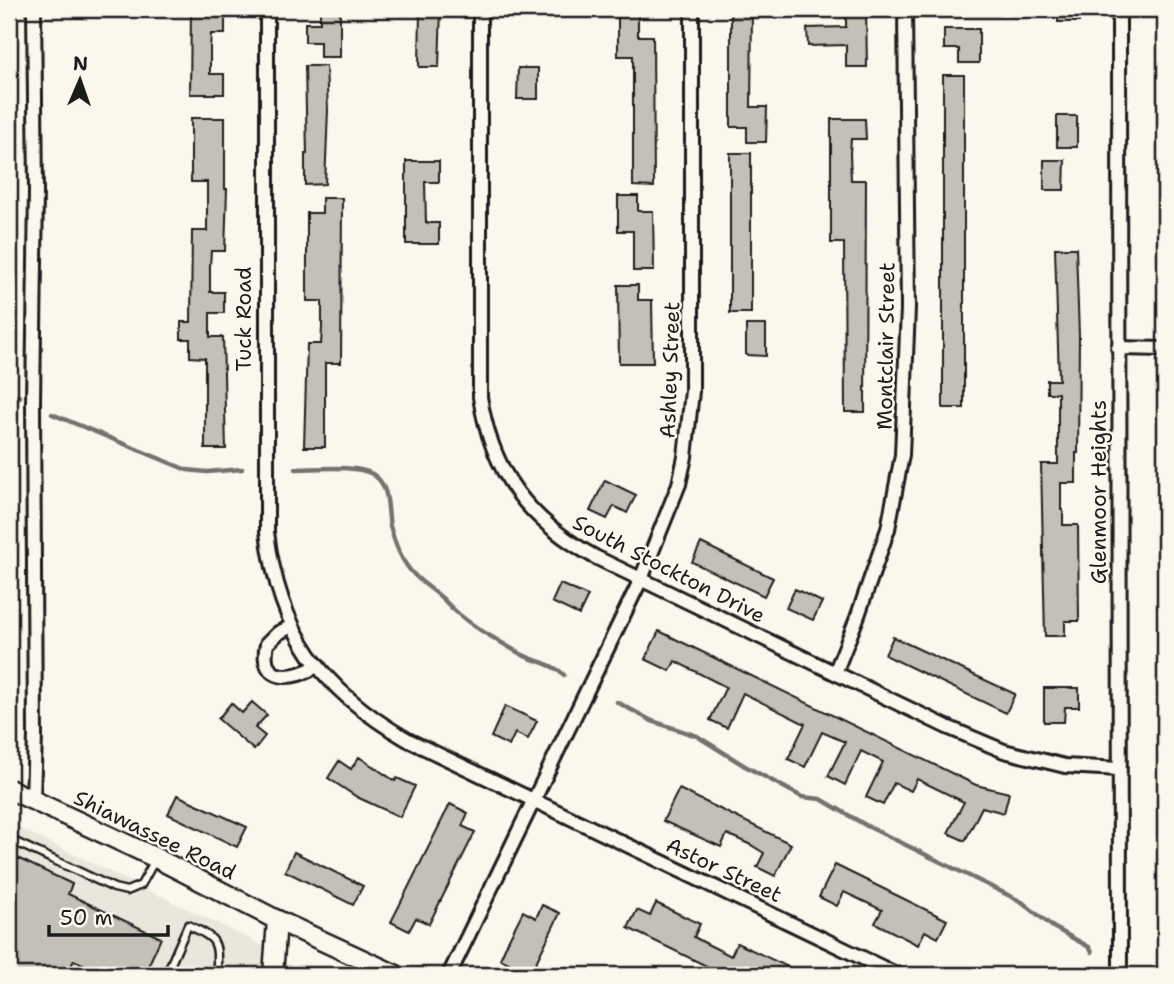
<svg xmlns="http://www.w3.org/2000/svg" width="1174" height="984" font-family="'Shantell Sans',sans-serif">
<style>
.built{fill:#eae6dc}
.lines{fill:none;stroke-linecap:round;stroke-linejoin:round}
.stream{stroke:#74726e;stroke-width:4.5}
.building{fill:#c3c0b8;stroke:#1c1c1c;stroke-width:2}
.lane-casing{stroke:#1c1c1c;stroke-width:11}
.street-casing{stroke:#1c1c1c;stroke-width:18}
.secondary-casing{stroke:#1c1c1c;stroke-width:23}
.lane{stroke:#fbf7ec;stroke-width:6}
.street{stroke:#fbf7ec;stroke-width:12}
.secondary{stroke:#fbf7ec;stroke-width:18}
.labels{text-anchor:middle;stroke-width:5;stroke-linejoin:round;paint-order:stroke}
.street-label{font-size:21px;fill:#1c1c1c;stroke:#fbf7ec}
</style>
<rect width="100%" height="100%" fill="#fbf7ec"/>
<filter id="ink" filterUnits="userSpaceOnUse"><feTurbulence type="fractalNoise" baseFrequency=".0143" numOctaves="2"/><feDisplacementMap in="SourceGraphic" scale="14" xChannelSelector="R" yChannelSelector="G"/><feConvolveMatrix kernelMatrix="1 2 1 2 8 2 1 2 1" color-interpolation-filters="sRGB"/></filter>
<g filter="url(#ink)">
<polygon class="built" points="9,823 264,946 264,975 9,975"/>
<g class="lines">
<g class="stream">
<polyline points="9,394 20,397"/>
<polyline points="52,414 187,470 207,472 242,469"/>
<path d="M296 469C314 469 361 464 375 476 390 487 387 510 390 526 394 541 400 558 410 570 420 583 435 590 446 602 466 624 495 639 521 654 535 662 552 663 564 675"/>
<polyline points="617,702 652,721 697,736 745,766 802,797 821,799 867,826 1002,892 1022,902 1053,927 1089,947 1092,952"/>
</g>
</g>
<g class="building">
<polygon points="320,9 340,9 340,57 320,57 320,42 305,42 305,23 320,23"/>
<polygon points="420,9 441,9 439,67 419,67"/>
<polygon points="618,9 638,9 638,36 653,36 654,187 633,186 633,56 618,56"/>
<polygon points="731,9 752,9 751,107 767,107 766,142 747,142 747,127 731,127"/>
<polygon points="846,9 866,9 867,67 846,67 846,45 808,46 807,28 846,27"/>
<rect x="1058" y="9" width="21" height="13"/>
<polygon points="191,13 225,13 225,34 211,34 210,48 210,74 224,74 224,94 190,94"/>
<polygon points="944,29 979,29 979,63 959,63 959,49 944,49"/>
<polygon points="305,66 326,66 328,110 325,184 305,185 305,154 307,154"/>
<polygon points="518,68 538,68 538,99 517,99"/>
<rect x="943" y="75" width="21" height="333"/>
<rect x="1057" y="116" width="20" height="31"/>
<polygon points="191,118 225,118 225,189 227,189 225,251 211,251 210,266 210,292 224,292 224,313 210,313 210,337 223,337 226,449 205,449 205,358 190,357 190,339 181,339 181,322 191,322 192,231 207,231 207,182 191,182"/>
<polygon points="831,119 865,119 866,139 851,139 850,153 851,180 866,180 865,412 845,412 844,243 831,243"/>
<rect x="730" y="153" width="21" height="160"/>
<polygon points="1044,160 1065,160 1064,190 1044,190"/>
<polygon points="406,161 439,161 439,182 425,182 426,223 439,223 439,244 406,244"/>
<polygon points="618,196 638,196 638,211 653,211 654,271 633,271 633,231 618,231"/>
<polygon points="322,198 342,198 341,363 325,363 325,447 304,447 307,344 321,344 322,328 322,301 307,301 307,213 322,213"/>
<polygon points="1055,248 1076,248 1079,336 1078,453 1076,453 1076,483 1061,483 1061,510 1063,510 1063,525 1078,525 1079,621 1065,621 1065,636 1045,636 1041,464 1058,464 1058,393 1047,393 1047,380 1059,380"/>
<polygon points="618,285 638,285 638,300 652,300 653,363 619,363"/>
<polygon points="746,325 766,325 766,356 746,355"/>
<polygon points="605,480 636,495 627,513 614,506 607,519 590,511"/>
<polygon points="701,543 773,578 764,596 692,562"/>
<polygon points="560,584 588,596 579,615 552,602"/>
<polygon points="795,589 822,602 813,620 786,608"/>
<polygon points="659,631 976,785 1009,793 1004,813 982,807 965,841 948,833 964,802 917,779 911,791 894,783 883,805 866,797 883,762 861,751 845,785 828,776 845,742 822,732 805,767 788,759 805,724 743,693 727,728 710,720 726,687 675,661 670,671 645,659"/>
<polygon points="893,637 1015,694 1006,713 885,655"/>
<polygon points="1044,688 1079,688 1079,707 1065,707 1064,722 1044,722"/>
<polygon points="252,702 267,715 255,728 265,736 254,750 218,719 231,703 242,713"/>
<polygon points="505,706 537,721 528,739 515,733 509,746 491,737"/>
<polygon points="359,757 395,781 397,778 415,786 400,817 357,797 328,778 339,761 351,769"/>
<polygon points="679,789 791,844 775,876 757,867 764,853 751,845 727,834 721,847 663,821"/>
<polygon points="177,795 247,827 237,847 168,814"/>
<polygon points="450,804 468,813 462,826 475,832 429,924 416,918 409,931 391,922"/>
<polygon points="294,852 363,886 353,905 285,871"/>
<polygon points="9,854 72,884 68,894 161,938 144,975 107,975 74,960 67,975 9,975"/>
<polygon points="835,865 947,920 938,938 925,931 918,945 875,923 882,910 844,892 837,906 819,897"/>
<polygon points="656,903 700,924 694,937 707,944 731,956 737,943 805,975 725,975 628,928 637,910 650,916"/>
<polygon points="542,905 560,913 530,975 508,975 513,965 500,959 508,941 523,911 536,918"/>
</g>
<g class="lines">
<g class="lane-casing">
<g id="lane">
<polyline points="9,839 114,888 127,891 141,885 155,860"/>
<path d="M166 975 188 925C220 940 217 941 217 975"/>
</g>
</g>
<g class="street-casing">
<g id="street">
<path d="M267 9V532C279 632 321 690 408 740L898 975"/>
<path d="M480 9V397C492 473 528 520 595 557L947 727 1004 751 1065 766 1119 769"/>
<polyline points="1119,9 1120,975"/>
<polyline points="1118,348 1165,349"/>
<path d="M292 626 278 633 267 644C258 684 294 681 318 665"/>
<polyline points="835,673 857,618 888,529 902,455 908,308 905,9"/>
<polyline points="33,800 35,735 33,402 36,191 34,9"/>
<polyline points="449,975 641,579 679,484 685,457 692,391 692,9"/>
</g>
</g>
<g class="secondary-casing">
<g id="secondary">
<polyline points="9,789 156,858 277,920 396,975"/>
<polyline points="273,975 277,920"/>
</g>
</g>
<use href="#lane" class="lane"/>
<use href="#street" class="street"/>
<use href="#secondary" class="secondary"/>
</g>
</g>
<g class="labels">
<g class="street-label">
<text transform="translate(244 319) rotate(-90)" y="7">Tuck Road</text>
<text transform="translate(886 346) rotate(-89)" y="7">Montclair Street</text>
<text transform="translate(670 370) rotate(-88)" y="7">Ashley Street</text>
<text transform="translate(1099 492) rotate(-90)" y="7">Glenmoor Heights</text>
<text transform="translate(669 569) rotate(27)" y="7">South Stockton Drive</text>
<text transform="translate(155 835) rotate(26)" y="7">Shiawassee Road</text>
<text transform="translate(724 870) rotate(25)" y="7">Astor Street</text>
</g>
</g>
<rect width="1174" height="984" fill="none" stroke="#fbf7ec" stroke-width="35"/>
<rect x="18" y="18" width="1139" height="949" fill="none" stroke="#1c1c1c" stroke-width="2.5" filter="url(#ink)"/>
<g transform="translate(80 80) rotate(2)" stroke="#fbf7ec" stroke-width="5" paint-order="stroke">
<path d="M0-5L12 26L0 18L-12 26Z" fill="#1c1c1c"/>
<text y="-10" font-size="19" font-weight="bold" text-anchor="middle" fill="#1c1c1c">N</text>
</g>
<path d="M49 925v10h119v-10" fill="none" stroke="#1c1c1c" stroke-width="3.5"/>
<text x="60" y="925" font-size="21" fill="#1c1c1c" stroke="#fbf7ec" stroke-width="5" paint-order="stroke">50 m</text>
</svg>
